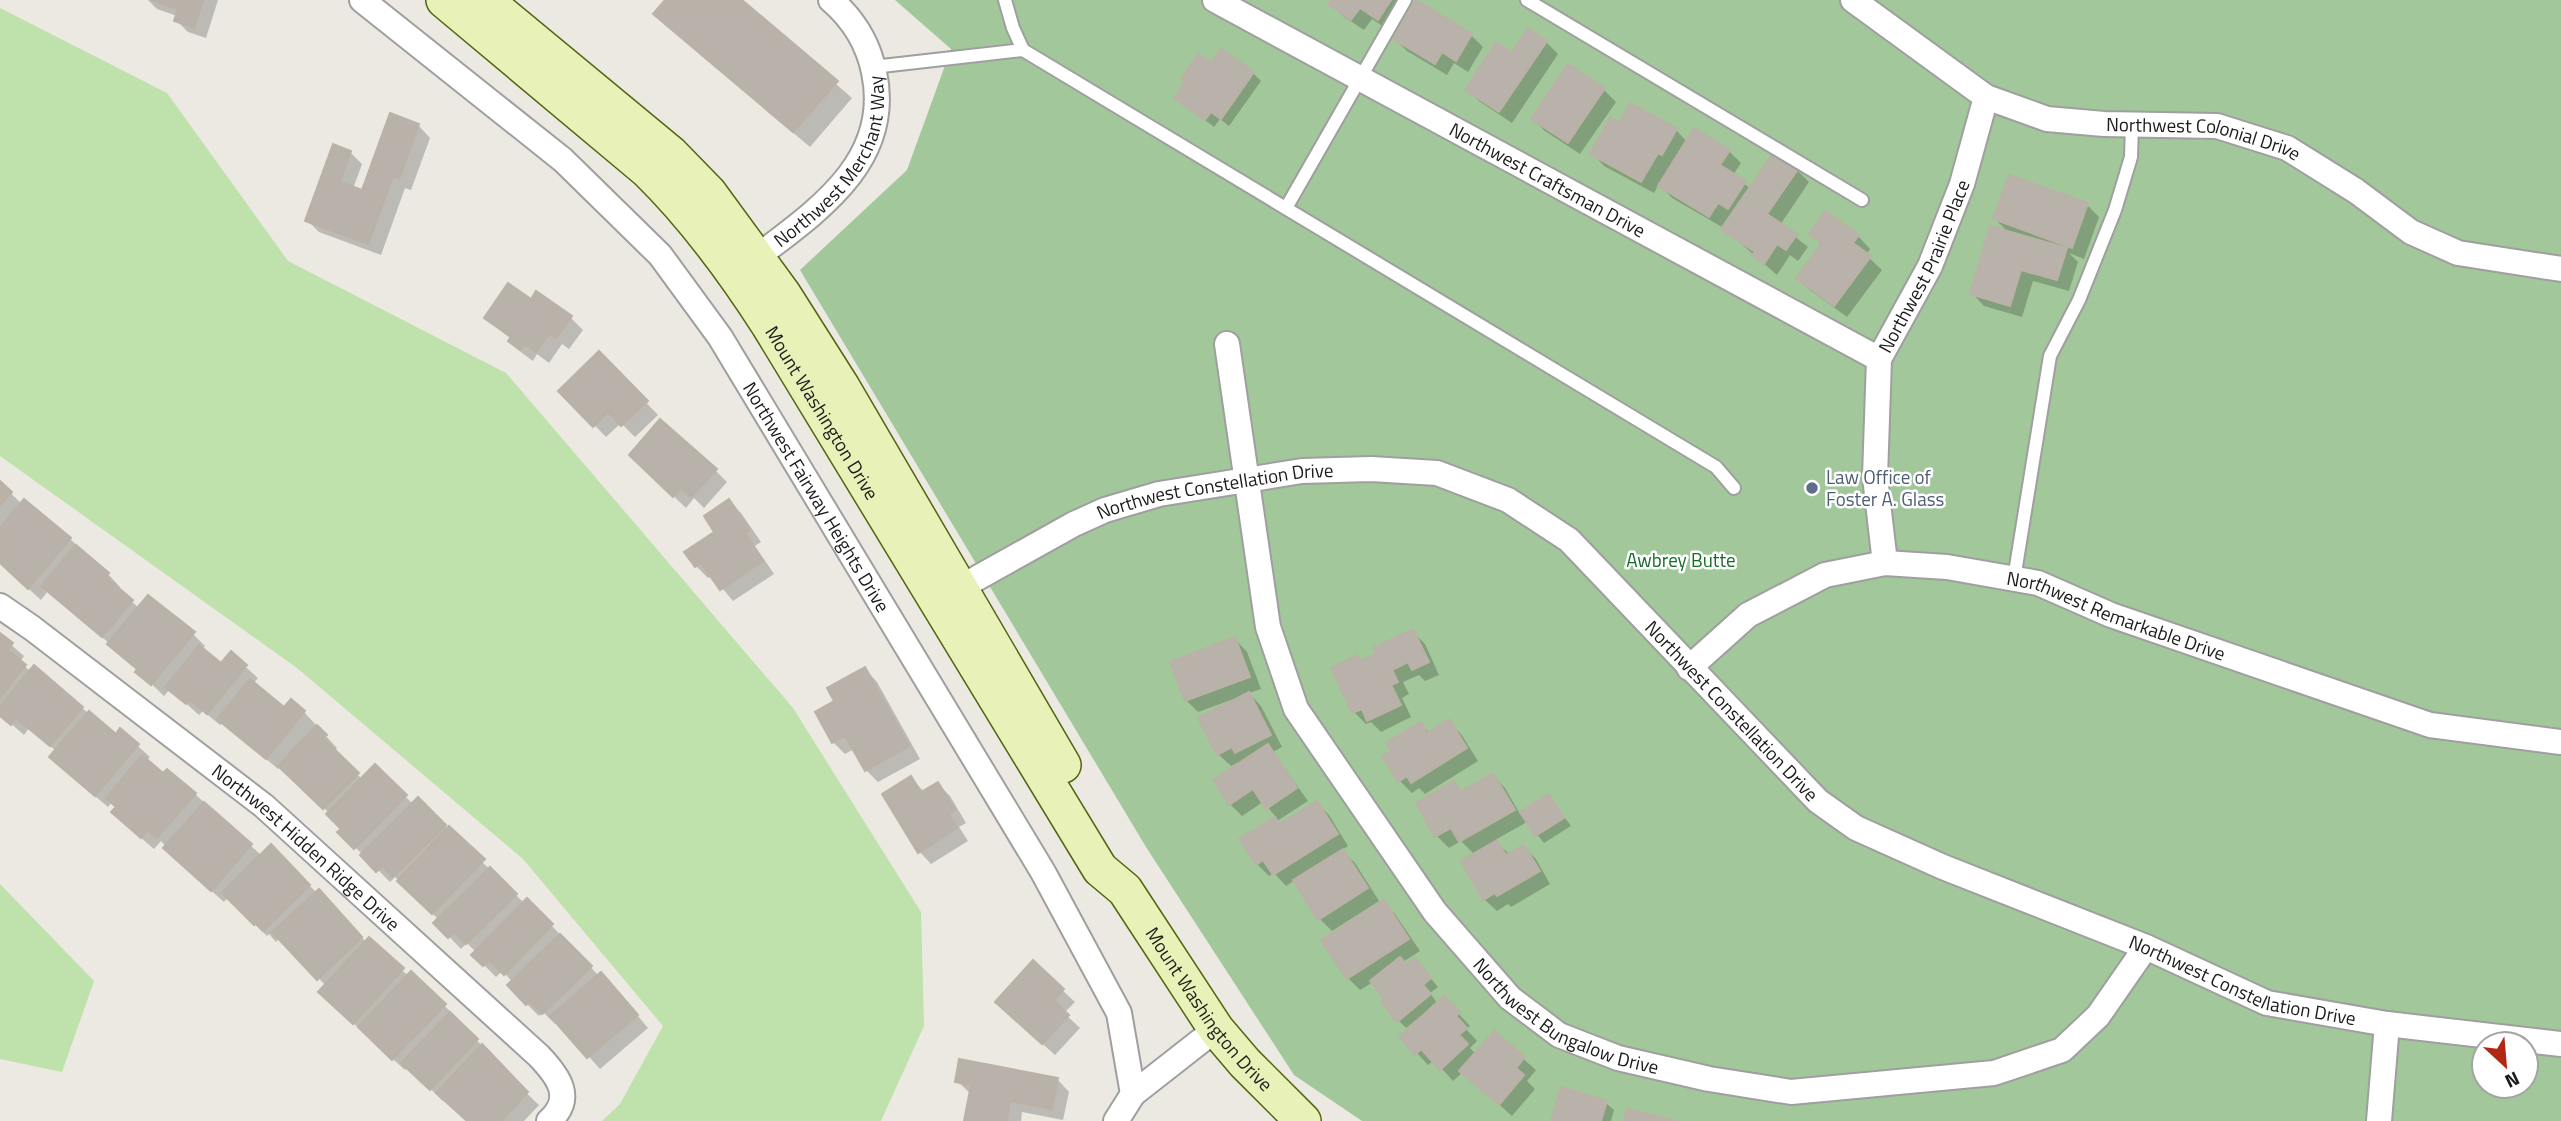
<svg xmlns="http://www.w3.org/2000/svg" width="2561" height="1121" font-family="'Titillium Web',sans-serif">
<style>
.grass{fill:#bfe1ab}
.forest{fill:#a2c79a;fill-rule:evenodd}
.shadow{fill:#0003}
.building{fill:#b8b2ab;stroke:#bbb1a5;stroke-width:2}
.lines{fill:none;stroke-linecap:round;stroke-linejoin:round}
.service-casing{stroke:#9f9f9f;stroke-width:16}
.minor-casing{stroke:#9f9f9f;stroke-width:28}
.secondary-casing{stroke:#51640f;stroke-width:38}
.service{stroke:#fff;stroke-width:12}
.minor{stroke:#fff;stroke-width:24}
.secondary{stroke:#e8f2b8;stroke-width:35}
.service-dot{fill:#5c6f8a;stroke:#fff;stroke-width:2.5}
.labels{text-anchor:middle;stroke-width:5;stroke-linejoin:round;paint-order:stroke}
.street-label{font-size:19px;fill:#1b1b1b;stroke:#fff}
.service-label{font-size:19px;fill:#4e5e75;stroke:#fff;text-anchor:start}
.park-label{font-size:19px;fill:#166c27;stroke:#fff}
</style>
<rect width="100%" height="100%" fill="#ebe9e1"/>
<g class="grass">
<polygon points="0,8 167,93 288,261 506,373 793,708 921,912 924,1026 881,1121 602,1121 620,1104 663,1026 523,859 297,668 0,456"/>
<polygon points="0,884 94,981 62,1072 0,1059"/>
</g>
<path class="forest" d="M895 0H2561V1121H1362L1294 1075 1146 847 800 270 907 170 951 49ZM2484 1044H2526V1086H2484Z"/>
<g class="shadow">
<polygon points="148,0 218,0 206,38 188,32 176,20 177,16 157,9"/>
<polygon points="667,0 740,0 852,98 810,147 672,30"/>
<polygon points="1333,0 1412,0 1390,31 1372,19 1364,30 1343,16 1331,4"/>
<polygon points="1471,35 1483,47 1468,72 1454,63 1447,75 1407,51 1395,39"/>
<polygon points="1546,42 1558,54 1512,123 1479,101 1467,89 1512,55"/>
<polygon points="1212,65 1253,73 1261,81 1229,126 1220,119 1214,127 1176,98"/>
<polygon points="1604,90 1616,102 1580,154 1545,131 1533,119"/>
<polygon points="418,125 430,138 411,190 405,188 381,255 319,232 307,220 350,152 362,164 353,189 363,193"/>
<polygon points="1620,125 1676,130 1687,142 1729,151 1741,163 1733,175 1751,189 1797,170 1809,182 1780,225 1808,247 1798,261 1790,255 1777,275 1722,227 1672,198 1659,184 1654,193 1604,166 1592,153"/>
<polygon points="2087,205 2099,217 2084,259 2069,253 2078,262 2069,291 2033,281 2022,317 1984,306 1972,293 2010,234 1995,219"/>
<polygon points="1826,214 1858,236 1870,249 1866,255 1882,270 1847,317 1810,290 1798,278 1822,245 1811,234"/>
<polygon points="531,301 571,318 583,330 569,349 562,344 549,363 537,354 533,361 522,353 510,341 511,339 486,318"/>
<polygon points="599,354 658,415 635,437 621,423 606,437 561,391"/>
<polygon points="631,455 715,470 727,482 704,508 694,498 686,508"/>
<polygon points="0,483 22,504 70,539 108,574 120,587 118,589 139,608 193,634 205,646 202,650 221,666 231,654 258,678 253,684 284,709 304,712 337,748 334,752 362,779 375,766 413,804 418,799 524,903 527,901 552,926 599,976 613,986 648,1028 600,1069 558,1022 555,1024 543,1012 539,1016 527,1004 513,982 502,971 496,977 474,955 476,952 467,943 461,949 436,923 439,920 395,877 390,882 340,832 344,829 329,813 281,766 278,769 223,722 220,725 203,711 199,715 170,689 164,696 110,644 48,591 41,600 0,563"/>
<polygon points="729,501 741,513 761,542 755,546 774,574 733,601 712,576 708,578 696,566 717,532"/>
<polygon points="1413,632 1425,644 1439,675 1425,681 1419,675 1403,682 1409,694 1402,698 1411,717 1381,732 1371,722 1366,724 1354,712 1357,657 1362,662 1378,655"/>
<polygon points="0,635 24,656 20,662 31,672 82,708 116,736 121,731 150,757 146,761 164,776 195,794 262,856 271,847 317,893 331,903 366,942 409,976 411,973 456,1017 455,1019 519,1082 517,1084 539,1105 524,1121 468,1121 445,1099 443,1101 408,1067 405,1070 332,1004 326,986 280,938 276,942 269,934 267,936 228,897 224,902 177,860 161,841 154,849 125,824 117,807 112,802 108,807 63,769 51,757 56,751 29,728 24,735 0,714"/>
<polygon points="1235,639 1247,652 1261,689 1249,693 1261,706 1282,747 1273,752 1308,801 1277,821 1281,825 1317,803 1329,815 1348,846 1342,850 1355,863 1379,901 1332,931 1320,919 1295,880 1286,886 1274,873 1269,876 1257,864 1242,840 1277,818 1263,802 1242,816 1230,804 1240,764 1239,762 1231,766 1218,754 1231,700 1198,712 1186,700"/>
<polygon points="865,669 877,682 920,759 878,782 866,770 854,749 845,754 833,742 837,702"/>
<polygon points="1449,722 1461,734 1478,761 1425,794 1419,788 1412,793 1400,781 1393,751 1420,724 1430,733"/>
<polygon points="1493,775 1505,788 1520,814 1549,796 1571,826 1544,843 1527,822 1495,840 1510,855 1524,847 1536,859 1550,884 1511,907 1508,904 1497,911 1484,899 1475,855 1461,841 1449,848 1437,836 1454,783 1463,793"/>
<polygon points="911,778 924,792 938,784 950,796 966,823 959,827 968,841 931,864 919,851"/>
<polygon points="1383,902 1395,914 1420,951 1403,962 1407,966 1422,968 1438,987 1430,993 1438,1004 1444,998 1470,1026 1466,1029 1477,1041 1470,1048 1476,1054 1494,1033 1536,1070 1527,1081 1535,1089 1512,1116 1463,1072 1453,1081 1434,1060 1428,1065 1417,1053 1418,1022 1416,1020 1406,1028 1398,1020 1387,999 1373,982 1360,990 1348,978"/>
<polygon points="1033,963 1075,1002 1064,1013 1080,1028 1055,1055 1009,1014"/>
<polygon points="1057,1079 1069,1092 1063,1120 1022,1112 1021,1121 966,1121 971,1094 957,1081"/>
<polygon points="1606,1103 1614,1110 1611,1121 1553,1121"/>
</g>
<g class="building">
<polygon points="151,0 203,0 194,28 174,21 178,9"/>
<polygon points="665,0 742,0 838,81 793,132 653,14"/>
<polygon points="1331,0 1391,0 1378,20 1360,8 1351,20 1328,4"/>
<polygon points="1416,0 1472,34 1456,61 1442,52 1435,64 1393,39"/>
<polygon points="1528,28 1547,41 1499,112 1465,90 1496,42 1512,53"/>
<polygon points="1221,49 1254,72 1221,119 1211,112 1205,120 1174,98 1185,82 1181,79 1198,54 1211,63"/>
<polygon points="1568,64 1605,88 1568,143 1531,119"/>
<polygon points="1630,103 1677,129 1662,155 1658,153 1641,182 1590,154 1610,117 1619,123"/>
<polygon points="390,113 419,124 399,179 393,177 368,244 305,221 333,144 351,151 340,182 362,190"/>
<polygon points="1694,128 1730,150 1720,165 1746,181 1728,209 1718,203 1709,217 1658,186"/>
<polygon points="1774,152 1798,169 1767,214 1797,234 1786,250 1777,244 1764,264 1752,255 1755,252 1721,229"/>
<polygon points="2009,175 2088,203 2072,248 1993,219"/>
<polygon points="1826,211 1859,235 1853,243 1871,256 1834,306 1796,278 1822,243 1809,234"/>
<polygon points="1990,226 2067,248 2057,280 2021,270 2010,306 1970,294"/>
<polygon points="508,283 531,299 536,291 572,316 556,338 549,334 536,352 524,344 520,350 508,341 511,337 484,318"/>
<polygon points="599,351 648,401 621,426 608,412 593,427 558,391"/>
<polygon points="660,419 717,469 691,497 681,488 673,497 629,455"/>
<polygon points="0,481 12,492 0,505"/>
<polygon points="24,499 71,538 28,589 0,563 0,528"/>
<polygon points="729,499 750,530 745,533 763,561 720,590 701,563 695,567 684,552 714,532 704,516"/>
<polygon points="76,545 109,573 106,577 133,600 102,637 41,586"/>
<polygon points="148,595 195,632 151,685 135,672 137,669 107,644"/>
<polygon points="1413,629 1429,662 1412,670 1408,662 1392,670 1398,682 1391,685 1401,705 1367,721 1362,709 1352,713 1331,668 1357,655 1360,661 1376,654 1373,648"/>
<polygon points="0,633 13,643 8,650 26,665 0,698"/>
<polygon points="1235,637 1250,677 1185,701 1170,662"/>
<polygon points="199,645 221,663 231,651 247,665 207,714 190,700 186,704 165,687"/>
<polygon points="34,665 83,707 50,746 16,718 11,725 0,716 0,706"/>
<polygon points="865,667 909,746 865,771 845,736 832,743 815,712 834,701 827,688"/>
<polygon points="250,679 284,707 291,699 305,711 266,759 217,719"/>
<polygon points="1249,692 1271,735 1235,753 1232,747 1217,755 1198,718"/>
<polygon points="89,711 116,734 120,728 139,744 95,796 49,757"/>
<polygon points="1449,719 1467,748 1411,783 1407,776 1398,782 1382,756 1391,751 1386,743 1421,722 1427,733"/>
<polygon points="317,725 327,735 323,738 359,773 323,809 278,766"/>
<polygon points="1268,744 1297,788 1266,809 1253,789 1229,805 1213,780"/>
<polygon points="142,755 163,773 167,769 196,793 157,838 148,830 141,838 111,812 116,807 106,798"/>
<polygon points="375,764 407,795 354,849 337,832 341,829 326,814"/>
<polygon points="1493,773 1515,810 1459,842 1451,828 1435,837 1416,803 1454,781 1461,792"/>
<polygon points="911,776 921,792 938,782 955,810 949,814 957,828 918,853 882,794"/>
<polygon points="1549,794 1564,818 1535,836 1520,812"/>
<polygon points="418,797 446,825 393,877 382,866 376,872 360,855"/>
<polygon points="1317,801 1338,834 1273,875 1263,860 1256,865 1239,839 1275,817 1280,824"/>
<polygon points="204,802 252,844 211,891 163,848"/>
<polygon points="449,826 485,859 432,914 397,881"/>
<polygon points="1497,840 1506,855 1524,845 1540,871 1497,896 1495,893 1483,900 1461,861"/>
<polygon points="271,844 310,885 263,931 256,924 254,925 222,893"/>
<polygon points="1343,849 1368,888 1318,920 1293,880"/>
<polygon points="490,867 517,894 466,944 454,932 448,938 433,923"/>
<polygon points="319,889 362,937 317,980 272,932"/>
<polygon points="527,898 553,924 504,975 489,960 483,966 471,955"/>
<polygon points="1384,900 1409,939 1347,979 1321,940"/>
<polygon points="560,934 592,966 542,1014 530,1001 526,1005 507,985"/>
<polygon points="369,937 404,968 353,1024 318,992"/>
<polygon points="1400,957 1406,964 1415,958 1431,978 1423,985 1431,994 1397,1022 1381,1002 1385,999 1370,981"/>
<polygon points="1033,960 1064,989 1053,1000 1069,1015 1042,1044 995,1002"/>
<polygon points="411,971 446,1004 392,1060 358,1027"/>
<polygon points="601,972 638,1015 587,1058 550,1016"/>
<polygon points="1444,996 1460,1012 1456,1016 1467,1028 1459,1035 1468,1044 1440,1070 1421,1049 1415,1055 1399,1037"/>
<polygon points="450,1012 478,1039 430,1090 401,1063"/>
<polygon points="1494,1031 1525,1057 1516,1068 1524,1075 1499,1105 1459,1071"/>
<polygon points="482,1044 528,1092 501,1121 467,1121 436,1093"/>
<polygon points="959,1059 1058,1078 1052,1109 1010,1101 1007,1121 964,1121 971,1085 955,1082"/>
<polygon points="1561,1087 1607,1101 1601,1121 1551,1121"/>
<polygon points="1627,1109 1677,1121 1624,1121"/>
</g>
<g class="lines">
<g class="service-casing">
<g id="service">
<polyline points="1005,0 1013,28 1023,50 1716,467 1734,488"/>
<polyline points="1527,0 1862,200"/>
<polyline points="873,67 1023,50"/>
<polyline points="1286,208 1405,0"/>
<polyline points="2014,579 2050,356 2079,300 2115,210 2131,157 2132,125"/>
</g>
</g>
<g class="minor-casing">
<g id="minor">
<path id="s1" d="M362 0 563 160 660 255 720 337 1043 872 1119 1013 1133 1094 1216 1029"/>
<path id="s2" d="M1215 0 1879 359"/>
<path id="s3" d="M1853 0 1986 97 2047 119 2104 124 2217 126 2287 148 2356 191 2411 232 2458 253 2561 269"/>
<path id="s4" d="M745 266C809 216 894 166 874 72 868 43 853 19 831 0"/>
<path id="s5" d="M1227 344 1268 627 1296 709 1435 912 1510 998 1559 1035 1618 1058 1709 1079 1791 1092 1994 1073 2062 1050 2098 1016 2146 947"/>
<path id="s6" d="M1885 563 1875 477 1879 359 1930 266 1962 184 1986 97"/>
<path id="s7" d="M945 596 1074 524 1105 510 1159 494 1302 471 1371 469 1437 473 1508 500 1569 540 1818 801 1856 828 1943 867 2146 947 2267 1003 2387 1024 2561 1044"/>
<path id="s8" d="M0 606 32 628 264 806 539 1056C558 1076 575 1098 549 1121"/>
<path id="s9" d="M1689 668 1748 615 1825 575 1885 563 1947 567 2038 583 2111 615 2430 725 2561 742"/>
<polyline points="1116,1121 1133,1094"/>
<polyline points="2379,1121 2387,1024"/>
</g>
</g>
<g class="secondary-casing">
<g id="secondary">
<path id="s10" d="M444 0 647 170C695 217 733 269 769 325L1100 869 1125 890 1216 1029 1245 1063 1303 1121"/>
<polyline points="485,0 671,154 709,193 783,294 842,387 1063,765"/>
</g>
</g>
<use href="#service" class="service"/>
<use href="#minor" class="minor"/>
<use href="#secondary" class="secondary"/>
</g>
<circle class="service-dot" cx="1812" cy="488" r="7"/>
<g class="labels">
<g class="street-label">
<text dy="7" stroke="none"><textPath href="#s3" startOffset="388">Northwest Colonial Drive</textPath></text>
<text dy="7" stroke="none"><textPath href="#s4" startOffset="142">Northwest Merchant Way</textPath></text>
<text dy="7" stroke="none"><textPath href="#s2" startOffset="378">Northwest Craftsman Drive</textPath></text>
<text dy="7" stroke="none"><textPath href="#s6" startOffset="308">Northwest Prairie Place</textPath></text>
<text dy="7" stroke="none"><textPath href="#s10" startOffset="565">Mount Washington Drive</textPath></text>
<text dy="7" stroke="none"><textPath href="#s7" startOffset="294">Northwest Constellation Drive</textPath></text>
<text dy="7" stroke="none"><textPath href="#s1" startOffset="681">Northwest Fairway Heights Drive</textPath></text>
<text dy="7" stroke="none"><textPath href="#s9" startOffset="466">Northwest Remarkable Drive</textPath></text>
<text dy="7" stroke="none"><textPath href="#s7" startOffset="903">Northwest Constellation Drive</textPath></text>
<text dy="7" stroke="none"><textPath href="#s8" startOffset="390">Northwest Hidden Ridge Drive</textPath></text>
<text dy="7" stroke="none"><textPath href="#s7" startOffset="1491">Northwest Constellation Drive</textPath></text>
<text dy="7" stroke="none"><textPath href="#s10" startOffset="1278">Mount Washington Drive</textPath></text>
<text dy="7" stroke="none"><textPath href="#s5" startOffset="791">Northwest Bungalow Drive</textPath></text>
</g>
<g class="service-label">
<text x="1826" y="484">Law Office of<tspan x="1826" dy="22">Foster A. Glass</tspan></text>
</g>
<g class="park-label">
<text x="1681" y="567">Awbrey Butte</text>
</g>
</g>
<g transform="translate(2505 1065) rotate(154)"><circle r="33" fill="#ffffff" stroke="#a4a4a4" stroke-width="2"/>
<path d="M0-5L12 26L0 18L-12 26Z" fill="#b12714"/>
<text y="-10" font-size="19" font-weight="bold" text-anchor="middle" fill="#1b1b1b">N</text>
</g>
</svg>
